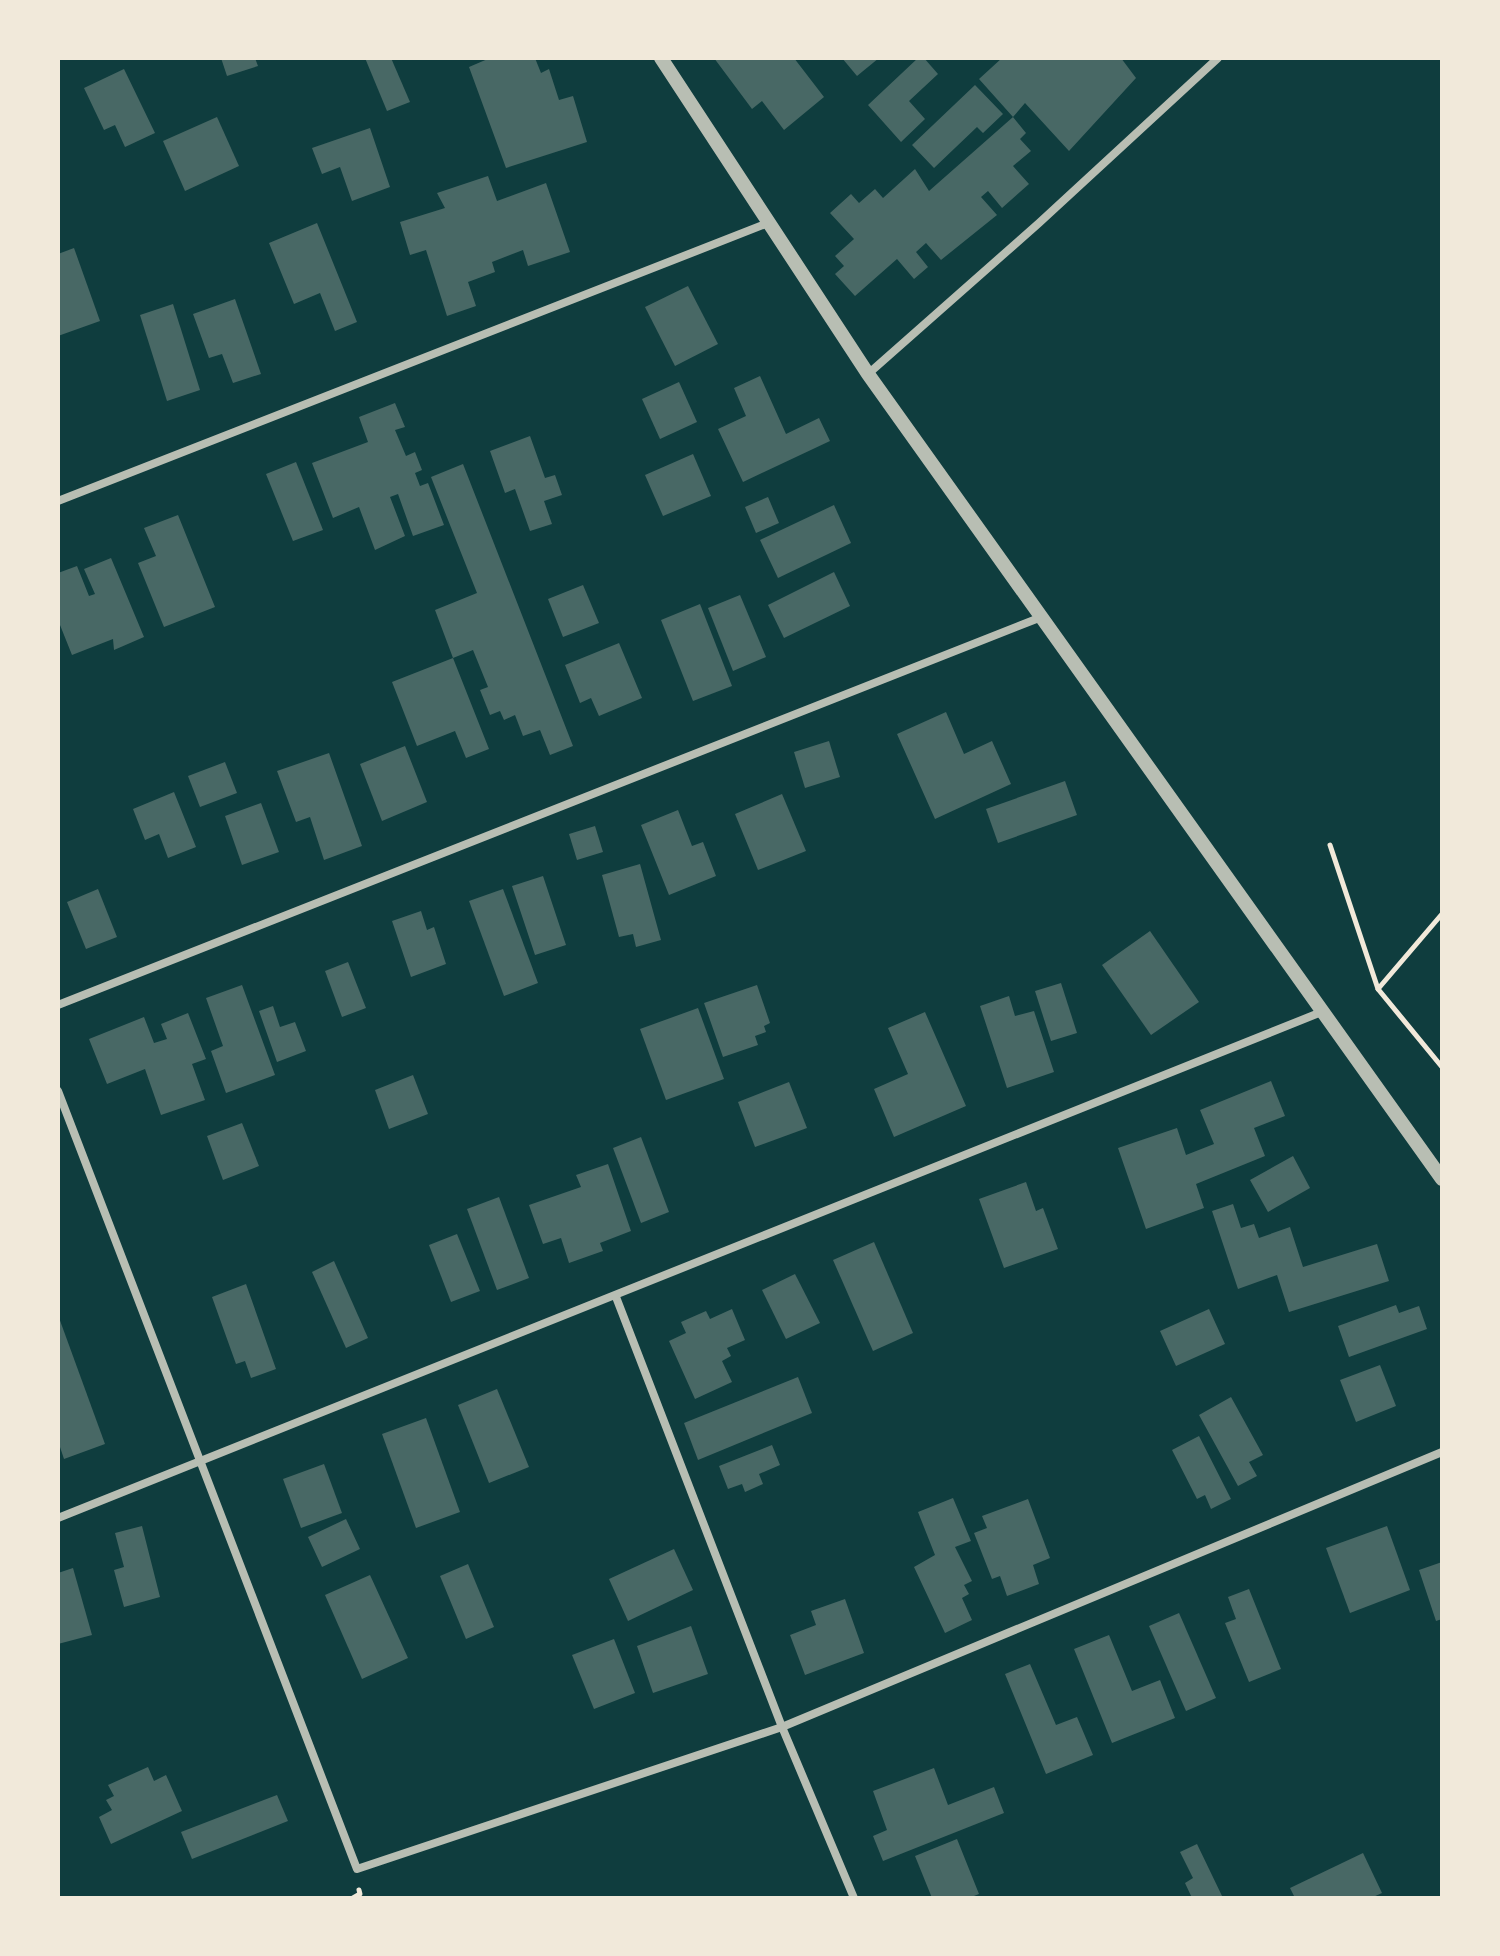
<svg xmlns="http://www.w3.org/2000/svg" width="1500" height="1956" font-family="'Varela Round',sans-serif">
<style>
.building{fill:#486865}
.lines{fill:none;stroke-linecap:round;stroke-linejoin:round}
.path{stroke:#f1e9da;stroke-width:5}
.minor{stroke:#b8beb3;stroke-width:8}
.tertiary{stroke:#b8beb3;stroke-width:14}
</style>
<rect width="100%" height="100%" fill="#0f3d3e"/>
<g class="building">
<polygon points="221,58 255,58 258,66 227,76"/>
<polygon points="365,58 391,58 410,102 387,111"/>
<polygon points="490,58 535,58 541,73 549,69 559,100 573,96 587,142 506,168 469,67"/>
<polygon points="714,58 794,58 824,97 784,130 762,101 752,109"/>
<polygon points="842,58 879,58 857,76"/>
<polygon points="918,58 924,58 938,74 909,101 925,119 901,142 868,105"/>
<polygon points="1002,58 1121,58 1136,78 1069,151 1025,103 1013,117 979,79"/>
<polygon points="124,69 155,133 125,147 115,125 104,130 84,88"/>
<polygon points="975,85 1003,114 983,133 977,127 934,168 912,145"/>
<polygon points="217,117 239,166 185,191 163,141"/>
<polygon points="1013,117 1026,133 1020,139 1031,151 1013,166 1029,184 1002,208 988,191 981,197 997,215 941,260 926,243 916,252 928,267 914,279 897,259 855,296 835,274 844,266 835,256 854,239 830,213 851,194 859,203 875,189 883,198 915,169 929,191"/>
<polygon points="370,128 390,187 352,201 340,167 322,174 312,148"/>
<polygon points="488,176 497,201 546,183 570,252 528,266 523,250 492,262 495,272 468,282 476,306 447,316 426,250 410,255 400,222 445,208 437,193"/>
<polygon points="317,223 357,322 335,331 320,293 294,304 269,243"/>
<polygon points="74,248 100,321 58,336 58,254"/>
<polygon points="688,286 718,344 675,366 645,307"/>
<polygon points="235,299 261,374 233,383 222,354 209,358 193,314"/>
<polygon points="173,304 200,390 167,401 140,315"/>
<polygon points="760,376 786,434 819,418 830,441 743,482 718,429 746,416 734,388"/>
<polygon points="679,382 697,422 660,439 642,399"/>
<polygon points="395,403 405,427 395,430 406,456 415,452 422,470 415,473 420,486 428,483 444,525 413,536 398,494 390,497 405,536 375,550 359,507 333,518 312,463 368,442 359,417"/>
<polygon points="530,436 545,478 555,475 562,495 544,501 552,524 530,531 515,489 505,493 490,451"/>
<polygon points="693,454 711,496 663,516 645,475"/>
<polygon points="296,462 323,530 293,541 266,474"/>
<polygon points="463,464 573,746 550,755 540,730 523,736 515,715 504,720 500,711 490,715 480,690 488,687 473,650 453,658 489,749 466,758 455,731 417,746 392,682 453,658 435,610 477,593 431,477"/>
<polygon points="768,497 779,523 756,533 745,507"/>
<polygon points="834,505 851,543 778,578 760,540"/>
<polygon points="178,515 215,607 164,627 138,563 156,556 144,528"/>
<polygon points="111,558 144,637 114,650 113,639 72,655 58,620 58,573 77,566 89,596 95,594 84,569"/>
<polygon points="834,572 850,606 784,638 768,605"/>
<polygon points="583,585 599,623 563,637 548,599"/>
<polygon points="740,595 766,657 733,671 708,608"/>
<polygon points="700,604 732,686 693,701 661,620"/>
<polygon points="619,643 642,698 599,716 591,698 580,703 565,665"/>
<polygon points="946,712 964,754 992,741 1011,784 935,819 897,734"/>
<polygon points="829,741 840,777 805,788 794,752"/>
<polygon points="405,746 427,802 382,821 360,764"/>
<polygon points="329,753 362,846 324,860 310,817 296,822 277,771"/>
<polygon points="225,762 237,793 200,807 188,776"/>
<polygon points="1065,781 1077,815 998,843 986,809"/>
<polygon points="174,792 196,847 168,858 159,834 145,840 133,809"/>
<polygon points="782,794 806,851 758,870 735,814"/>
<polygon points="261,803 279,852 242,865 225,816"/>
<polygon points="678,810 692,846 703,842 716,876 669,895 641,825"/>
<polygon points="595,826 603,852 577,860 569,834"/>
<polygon points="640,864 661,940 636,947 633,934 619,937 602,875"/>
<polygon points="543,876 566,945 535,955 512,886"/>
<polygon points="98,889 117,937 86,949 67,902"/>
<polygon points="503,889 538,983 504,996 469,901"/>
<polygon points="421,911 427,930 434,927 446,964 411,977 392,921"/>
<polygon points="1150,931 1199,1002 1151,1035 1102,965"/>
<polygon points="348,962 366,1008 342,1017 325,971"/>
<polygon points="1061,983 1077,1033 1051,1041 1035,991"/>
<polygon points="242,985 275,1075 226,1093 211,1051 223,1046 206,998"/>
<polygon points="757,985 770,1023 764,1026 766,1032 755,1036 758,1045 723,1057 704,1003"/>
<polygon points="1009,996 1015,1016 1034,1011 1054,1072 1007,1088 980,1006"/>
<polygon points="273,1006 280,1027 295,1022 306,1051 277,1062 259,1011"/>
<polygon points="698,1008 724,1079 666,1100 640,1029"/>
<polygon points="925,1012 966,1106 894,1137 874,1089 908,1074 888,1028"/>
<polygon points="188,1013 206,1059 192,1064 205,1100 161,1115 145,1069 107,1084 89,1039 144,1017 154,1043 167,1039 161,1024"/>
<polygon points="413,1075 428,1114 389,1129 375,1090"/>
<polygon points="1271,1081 1285,1116 1254,1128 1265,1156 1196,1184 1204,1208 1146,1229 1118,1148 1177,1128 1186,1155 1214,1144 1200,1110"/>
<polygon points="789,1082 807,1128 755,1147 738,1102"/>
<polygon points="242,1123 259,1166 223,1180 207,1136"/>
<polygon points="641,1137 669,1212 641,1223 613,1148"/>
<polygon points="1293,1156 1310,1188 1268,1212 1250,1180"/>
<polygon points="608,1164 631,1231 600,1243 603,1251 569,1263 561,1238 543,1244 529,1205 581,1187 576,1175"/>
<polygon points="1026,1182 1036,1211 1043,1208 1058,1249 1004,1268 979,1199"/>
<polygon points="499,1197 529,1278 497,1290 467,1209"/>
<polygon points="1233,1204 1241,1228 1254,1224 1259,1238 1290,1227 1303,1267 1377,1244 1389,1281 1289,1312 1277,1275 1238,1289 1212,1211"/>
<polygon points="457,1234 480,1291 451,1302 429,1245"/>
<polygon points="874,1242 913,1333 873,1351 833,1260"/>
<polygon points="334,1261 368,1338 346,1348 312,1272"/>
<polygon points="795,1274 820,1323 786,1339 762,1290"/>
<polygon points="246,1284 276,1369 251,1378 245,1361 236,1364 212,1297"/>
<polygon points="1396,1305 1399,1313 1419,1306 1427,1329 1349,1357 1338,1326"/>
<polygon points="732,1309 745,1340 727,1348 731,1356 722,1361 732,1382 695,1399 669,1341 686,1333 681,1322 706,1311 710,1319"/>
<polygon points="1209,1309 1225,1344 1176,1366 1160,1331"/>
<polygon points="58,1315 105,1444 64,1459 58,1441"/>
<polygon points="1380,1365 1396,1406 1356,1422 1340,1380"/>
<polygon points="798,1377 812,1413 698,1460 684,1423"/>
<polygon points="497,1389 529,1467 489,1483 458,1405"/>
<polygon points="1231,1397 1263,1455 1249,1462 1257,1476 1238,1486 1199,1415"/>
<polygon points="426,1418 460,1512 416,1528 382,1434"/>
<polygon points="1199,1436 1231,1499 1211,1509 1205,1495 1197,1499 1172,1450"/>
<polygon points="772,1445 780,1465 759,1474 763,1484 745,1492 742,1484 728,1489 719,1466"/>
<polygon points="324,1464 342,1513 301,1528 283,1479"/>
<polygon points="953,1498 971,1541 955,1547 972,1581 964,1585 969,1594 962,1598 972,1620 945,1633 914,1567 935,1555 918,1512"/>
<polygon points="1028,1499 1050,1558 1033,1565 1039,1584 1007,1596 1000,1576 992,1579 974,1533 987,1528 982,1516"/>
<polygon points="346,1519 360,1549 322,1567 308,1537"/>
<polygon points="142,1526 160,1597 124,1607 114,1570 124,1567 115,1533"/>
<polygon points="1387,1526 1410,1590 1350,1613 1326,1548"/>
<polygon points="674,1549 693,1590 628,1621 609,1579"/>
<polygon points="1442,1562 1442,1619 1436,1621 1419,1570"/>
<polygon points="468,1564 494,1627 466,1639 440,1576"/>
<polygon points="73,1568 92,1635 58,1644 58,1573"/>
<polygon points="370,1575 408,1658 362,1679 325,1595"/>
<polygon points="1249,1589 1281,1669 1249,1682 1225,1623 1236,1619 1228,1597"/>
<polygon points="845,1599 864,1653 805,1675 790,1635 816,1625 811,1611"/>
<polygon points="1179,1613 1216,1698 1186,1711 1149,1626"/>
<polygon points="691,1626 708,1674 653,1693 637,1646"/>
<polygon points="1109,1635 1132,1691 1160,1680 1175,1718 1112,1743 1074,1649"/>
<polygon points="614,1639 635,1693 594,1709 572,1655"/>
<polygon points="1030,1664 1056,1725 1077,1717 1093,1755 1046,1774 1005,1674"/>
<polygon points="148,1767 154,1781 166,1775 182,1811 111,1844 99,1817 112,1810 106,1800 114,1796 108,1785"/>
<polygon points="934,1768 948,1805 994,1787 1004,1813 883,1861 873,1836 887,1830 873,1791"/>
<polygon points="277,1795 288,1821 192,1859 181,1832"/>
<polygon points="957,1839 979,1894 969,1898 932,1898 915,1856"/>
<polygon points="1197,1844 1223,1898 1192,1898 1185,1883 1193,1878 1180,1852"/>
<polygon points="1363,1853 1382,1893 1371,1898 1295,1898 1290,1888"/>
</g>
<g class="lines">
<g class="path">
<polyline points="1330,845 1378,989 1442,1067"/>
<polyline points="1378,989 1442,914"/>
<polyline points="353,1898 360,1894 359,1890"/>
</g>
<g class="minor">
<polyline points="868,374 1039,223 1218,58"/>
<polyline points="58,501 768,223"/>
<polyline points="58,1005 1039,618"/>
<polyline points="58,1091 357,1869 782,1727 1442,1452"/>
<polyline points="616,1297 782,1727 854,1898"/>
<polyline points="58,1518 1324,1011"/>
</g>
<polyline class="tertiary" points="661,58 868,374 1442,1179"/>
</g>
<rect width="1500" height="1956" fill="none" stroke="#f1e9da" stroke-width="120"/>
</svg>
